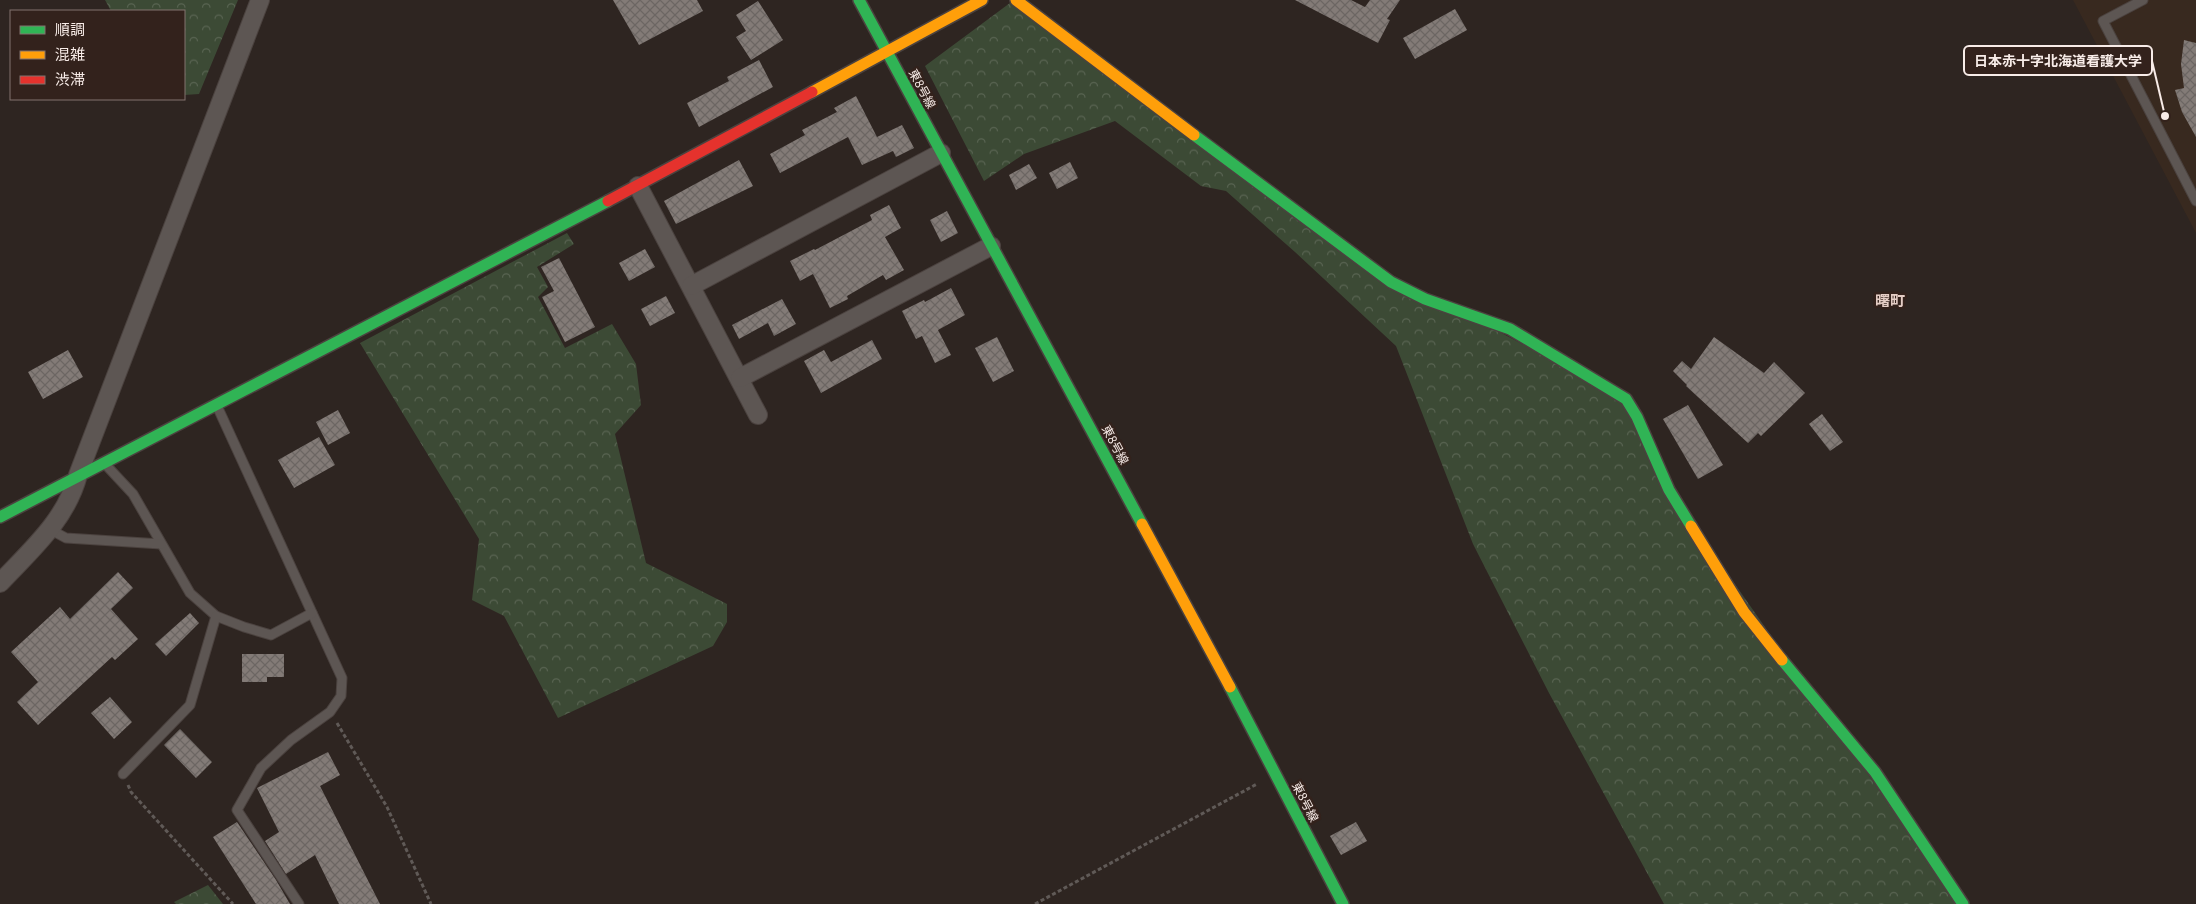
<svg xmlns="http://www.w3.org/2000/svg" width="2196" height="904" font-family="Georgia,'Noto Sans JP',serif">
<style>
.education{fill:#38291f}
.forest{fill:url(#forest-crowns)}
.building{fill:url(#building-cross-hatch)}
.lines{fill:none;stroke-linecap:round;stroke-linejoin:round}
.lane-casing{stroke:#4b423f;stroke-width:11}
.street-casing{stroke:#4b423f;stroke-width:20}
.fast-casing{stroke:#4b423f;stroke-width:14}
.slow-casing{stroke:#4b423f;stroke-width:14}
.jam-casing{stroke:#4b423f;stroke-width:14}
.path{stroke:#605a57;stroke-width:3;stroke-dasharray:4 2.5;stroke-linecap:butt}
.lane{stroke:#5d5653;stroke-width:9}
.street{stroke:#5d5653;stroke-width:18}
.fast{stroke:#30b455;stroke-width:11}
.slow{stroke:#ff9f0a;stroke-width:11}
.jam{stroke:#e5322d;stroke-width:11}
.labels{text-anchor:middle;stroke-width:5;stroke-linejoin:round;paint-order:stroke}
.street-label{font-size:12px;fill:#f8ece8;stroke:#33221c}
.quarter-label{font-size:15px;font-weight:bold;fill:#e5cec6;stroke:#33221c}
.leader{fill:none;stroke:#f8ece8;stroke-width:2}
.callout-dot{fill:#f8ece8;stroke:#33221c;stroke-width:2}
.callout{fill:#33221c;stroke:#f8ece8;stroke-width:2}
.callout-label{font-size:14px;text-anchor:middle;font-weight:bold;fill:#f8ece8}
</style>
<defs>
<pattern id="forest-crowns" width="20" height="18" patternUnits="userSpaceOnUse" patternTransform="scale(1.25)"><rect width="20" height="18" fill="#3c4a35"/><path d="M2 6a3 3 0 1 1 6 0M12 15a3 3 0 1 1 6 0" fill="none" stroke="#596452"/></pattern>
<pattern id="building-cross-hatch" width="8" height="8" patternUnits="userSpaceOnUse" patternTransform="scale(1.25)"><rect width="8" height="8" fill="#837b77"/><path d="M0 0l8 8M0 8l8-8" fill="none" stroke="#6c6663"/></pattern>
</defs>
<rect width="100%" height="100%" fill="#2e2521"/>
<polygon class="education" points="2073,0 2196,0 2196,233"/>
<g class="forest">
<polygon points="105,0 238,0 199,94 184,95 184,11 111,11"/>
<polygon points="1014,0 1347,251 1626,399 1669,490 1959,904 1664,904 1549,693 1473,544 1396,346 1295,252 1226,191 1201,186 1115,121 1024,154 984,181 925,66"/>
<polygon points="567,233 574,244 537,267 548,287 538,297 565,348 612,324 636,364 641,405 615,434 646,563 727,604 727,622 713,646 558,718 504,616 472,600 479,539 360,343"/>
<polygon points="208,885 223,904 176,904 174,902"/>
</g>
<g class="building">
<polygon points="613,0 697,0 703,11 639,45"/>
<polygon points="1295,0 1351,0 1365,7 1370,0 1400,0 1387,19 1390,20 1378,43"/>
<polygon points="758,1 783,40 751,60 736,37 746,31 736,15"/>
<polygon points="1455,9 1467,30 1415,59 1403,38"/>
<polygon points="2184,40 2196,43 2196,137 2182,112 2175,90 2184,88 2181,64"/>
<polygon points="759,60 773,87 699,127 687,103 729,81 727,77"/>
<polygon points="856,96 877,137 902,125 914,148 896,157 893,151 862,165 848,137 780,173 770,154 805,135 802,130 837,112 834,108"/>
<polygon points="739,160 753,186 676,224 664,201"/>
<polygon points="1070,162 1078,178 1057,189 1049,173"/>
<polygon points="1029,164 1037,178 1016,190 1009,175"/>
<polygon points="889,205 901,228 885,237 904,270 886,280 883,275 847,296 848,299 830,308 813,274 800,281 790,261 814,249 815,250 872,220 870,215"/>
<polygon points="947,211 958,233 941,242 930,220"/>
<polygon points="645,249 655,267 629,281 619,263"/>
<polygon points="559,258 595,327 565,342 542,297 554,291 541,267"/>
<polygon points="951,288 965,315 938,330 951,355 935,363 922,336 916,339 902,311 924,300 925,302"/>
<polygon points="666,296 675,313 650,326 641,309"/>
<polygon points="782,299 796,324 774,336 768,323 739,339 732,325"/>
<polygon points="997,337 1014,371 993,382 975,348"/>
<polygon points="1714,337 1764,373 1774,362 1805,393 1761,436 1758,433 1748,443 1686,386 1687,385 1673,371 1682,361 1691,369"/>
<polygon points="872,340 882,359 821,393 804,361 824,350 831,362"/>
<polygon points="68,350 83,377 43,399 28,372"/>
<polygon points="1688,405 1723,465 1698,479 1663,419"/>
<polygon points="338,410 350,433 328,445 316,422"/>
<polygon points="1822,414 1843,442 1830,451 1809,424"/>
<polygon points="319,437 335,465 294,488 278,460"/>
<polygon points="118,572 133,588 111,609 138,639 115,660 112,657 38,725 17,702 38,682 11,652 60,607 70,619"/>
<polygon points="190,613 199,623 166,656 155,644"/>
<polygon points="242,654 284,654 284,677 267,677 267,682 242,682"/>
<polygon points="110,697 132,722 114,739 91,713"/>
<polygon points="180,729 212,762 196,778 164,745"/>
<polygon points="328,752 340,775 320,786 380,904 339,904 315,855 286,874 265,841 279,832 257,788"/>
<polygon points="237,822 276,880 290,904 256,904 213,837"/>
<polygon points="1356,822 1367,841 1341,855 1330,836"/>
</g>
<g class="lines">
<g class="lane-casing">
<g id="lane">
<polyline points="2143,0 2103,21 2196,201"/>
<polyline points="217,406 342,678 341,696 330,712 291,740 261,768 237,810 299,904"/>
<polyline points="105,464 133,494 190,593 216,616 244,627 271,635 312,613"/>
<polyline points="51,530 66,538 161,544"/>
<polyline points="123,774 190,705 216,616"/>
</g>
</g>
<g class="street-casing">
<g id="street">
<polyline points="638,186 758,415"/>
<polyline points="691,286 941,153"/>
<polyline points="740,378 991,246"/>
<path d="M0 583C31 550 66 520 78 475L260 0"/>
</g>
</g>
<g class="fast-casing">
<g id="fast">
<polyline points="859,0 1142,524"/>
<polyline points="1194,135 1391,282 1425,299 1510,329 1626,399 1637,417 1669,490 1691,526"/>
<polyline points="0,517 608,201"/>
<polyline points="1782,660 1875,772 1963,904"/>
<polyline points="1230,687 1343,904"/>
</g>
</g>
<g class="slow-casing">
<g id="slow">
<polyline points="1016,0 1194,135"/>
<polyline points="812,92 982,0"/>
<polyline points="1142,524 1230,687"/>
<polyline points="1691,526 1744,612 1782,660"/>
</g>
</g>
<g class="jam-casing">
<polyline id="jam" points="608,201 812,92"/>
</g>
<g class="path">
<polyline points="337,723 387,807 431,904"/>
<polyline points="128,785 131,792 233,904"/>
<polyline points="1035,904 1257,784"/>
</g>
<use href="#lane" class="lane"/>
<use href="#street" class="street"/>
<use href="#fast" class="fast"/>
<use href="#slow" class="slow"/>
<use href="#jam" class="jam"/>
</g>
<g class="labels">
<g class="street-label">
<text transform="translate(922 89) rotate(62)" y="4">東8号線</text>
<text transform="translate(1115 445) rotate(62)" y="4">東8号線</text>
<text transform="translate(1305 802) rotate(63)" y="4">東8号線</text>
</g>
<g class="quarter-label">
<text x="1890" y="306">曙町</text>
</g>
</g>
<path class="leader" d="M2165 116L2152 61"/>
<circle class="callout-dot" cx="2165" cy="116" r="5"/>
<rect class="callout" x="1964" y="46" width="188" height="29" rx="5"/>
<g class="callout-label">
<text x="2058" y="66">日本赤十字北海道看護大学</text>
</g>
<rect x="10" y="10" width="175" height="90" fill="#33221c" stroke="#82736e"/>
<rect x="20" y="26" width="25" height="8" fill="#30b455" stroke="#82736e"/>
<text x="55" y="35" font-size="15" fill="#f8ece8">順調</text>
<rect x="20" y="51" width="25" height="8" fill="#ff9f0a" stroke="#82736e"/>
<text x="55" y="60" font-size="15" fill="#f8ece8">混雑</text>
<rect x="20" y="76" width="25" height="8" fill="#e5322d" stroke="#82736e"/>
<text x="55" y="85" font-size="15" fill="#f8ece8">渋滞</text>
</svg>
